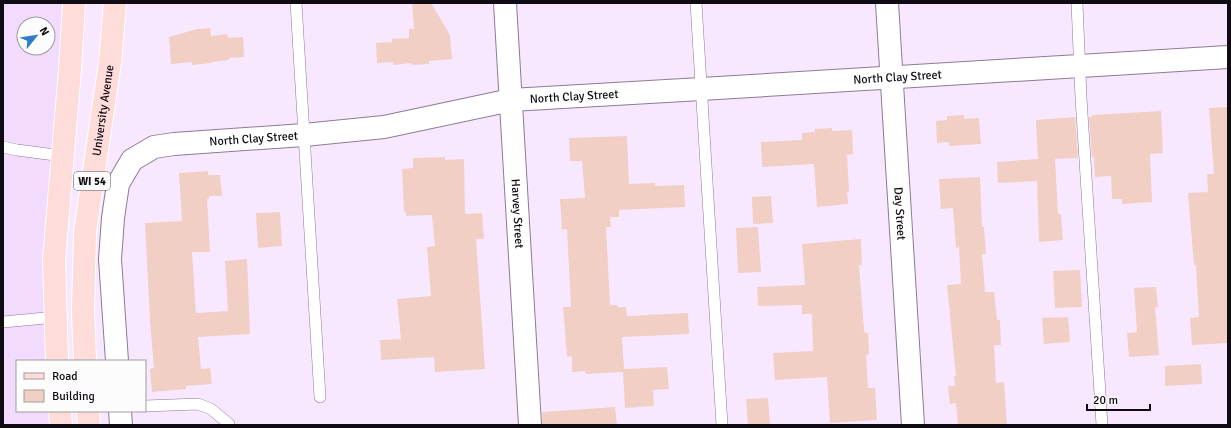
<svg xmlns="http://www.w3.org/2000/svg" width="1231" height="428" font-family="Signika,sans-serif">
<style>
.built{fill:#f2dbfd;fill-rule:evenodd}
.building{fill:#f2cfc5}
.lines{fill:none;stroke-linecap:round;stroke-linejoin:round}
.lane-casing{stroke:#8c7b94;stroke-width:12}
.street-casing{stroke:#8c7b94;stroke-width:24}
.primary-casing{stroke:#fff;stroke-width:24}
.lane{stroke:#fff;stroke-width:11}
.street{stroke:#fff;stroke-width:22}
.primary{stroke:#fddcda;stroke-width:22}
.labels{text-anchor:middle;stroke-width:3;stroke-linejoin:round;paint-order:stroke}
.shield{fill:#fcfcfc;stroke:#575359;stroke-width:1}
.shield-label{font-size:11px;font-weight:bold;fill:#100a13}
.street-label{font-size:12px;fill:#100a13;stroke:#fcfcfc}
</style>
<rect width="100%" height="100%" fill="#f7e8ff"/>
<path class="built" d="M3 3H74L57 361H17V411H60L61 425H3ZM24 24H48V48H24Z"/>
<g class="building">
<polygon points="412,3 431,3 450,35 452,59 429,61 429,64 412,65 411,63 393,65 393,62 377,63 376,43 392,42 392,39 409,38 409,29 414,29"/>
<polygon points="210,28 211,36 227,34 228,38 243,37 244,57 229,58 229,60 212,62 212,63 192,65 192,62 171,64 169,37 197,29"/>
<polygon points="1228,107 1228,343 1192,345 1190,318 1199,317 1196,265 1194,265 1188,193 1208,192 1207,174 1214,174 1209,108"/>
<polygon points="1161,111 1163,153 1150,154 1152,202 1122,204 1122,199 1112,199 1111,176 1095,177 1094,157 1092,157 1089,117 1092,117 1092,115"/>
<polygon points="964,115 964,119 979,118 981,144 949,146 949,142 937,143 936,121 947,120 947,116"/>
<polygon points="1075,117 1078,158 1055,159 1058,214 1061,214 1063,240 1039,242 1037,181 998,183 997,162 1038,159 1036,120"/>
<polygon points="832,128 832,131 852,130 853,154 847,155 849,192 847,192 848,204 817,207 814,164 762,167 761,142 802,140 802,133 815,132 815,129"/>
<polygon points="627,136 629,184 655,183 655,186 684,185 685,207 619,210 619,217 610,217 611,227 606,227 610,305 618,305 617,307 626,307 627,316 688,313 689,334 622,337 624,369 667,367 669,389 653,390 654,406 625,408 623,372 586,374 585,371 572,372 572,356 567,357 563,307 571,307 567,229 562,230 560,199 585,198 582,161 570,161 569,138"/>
<polygon points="445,157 445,160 464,159 465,214 482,213 484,239 476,239 485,369 435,372 434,357 381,360 380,340 401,339 397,299 431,296 427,247 435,246 432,215 406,216 406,212 404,212 402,169 413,168 413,158"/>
<polygon points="208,171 208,175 220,175 222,196 209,196 209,199 207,199 210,252 192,252 196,313 228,311 225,261 247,259 250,334 198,337 201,369 210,368 212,384 186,386 186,389 152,392 150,369 154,368 150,321 145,223 182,221 179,173"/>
<polygon points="980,177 982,227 984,227 986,254 982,254 985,292 994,292 997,320 1000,320 1001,345 994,345 996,383 1004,382 1007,425 958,425 956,403 950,404 948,386 955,386 954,376 956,376 947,285 961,284 959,247 956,248 953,208 941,209 939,179"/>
<polygon points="771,196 773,223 753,224 752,197"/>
<polygon points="280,212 282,246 258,248 256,213"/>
<polygon points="758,227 761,272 738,273 736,228"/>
<polygon points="861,239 862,265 859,265 864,330 865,333 868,333 869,354 866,355 868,388 875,388 877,420 830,423 827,377 775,380 773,353 813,351 812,314 802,314 802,305 758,306 757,287 805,285 802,244"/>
<polygon points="1080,270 1082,307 1055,308 1053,271"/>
<polygon points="1156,287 1158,307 1155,307 1159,355 1129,357 1127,333 1137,332 1134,288"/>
<polygon points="1068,317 1070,342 1044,344 1042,318"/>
<polygon points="1201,364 1202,384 1165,386 1165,366"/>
<polygon points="768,398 770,425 748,425 746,399"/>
<polygon points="615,407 617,425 542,425 542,412"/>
</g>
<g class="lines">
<g class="lane-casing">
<g id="lane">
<polyline points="296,3 320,397"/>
<polyline points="696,3 722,425"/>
<polyline points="1077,3 1081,98 1102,425"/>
<polyline points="3,147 17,150 63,156"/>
<polyline points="3,322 56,317"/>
<polyline points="145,406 198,404 211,409 229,424"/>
</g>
</g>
<g class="street-casing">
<g id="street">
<path id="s1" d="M505 3 530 425"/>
<path id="s2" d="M887 3 913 425"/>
<path id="s3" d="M117 361 110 259 113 218 118 184 132 160 154 147 174 144 304 135 384 127 511 100 701 89 1228 57"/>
<polyline points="120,411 121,425"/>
</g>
</g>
<g class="primary-casing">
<g id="primary">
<polyline points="57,361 54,260 70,69 74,3"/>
<path id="s4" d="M85 361 83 311 85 232 110 62 115 3"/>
<polyline points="60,411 61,425"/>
<polyline points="88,411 89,425"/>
</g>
</g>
<use href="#lane" class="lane"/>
<use href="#street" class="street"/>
<use href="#primary" class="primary"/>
</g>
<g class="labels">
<rect class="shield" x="74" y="172" width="36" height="18" rx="3"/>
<g class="shield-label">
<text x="92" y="185">WI 54</text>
</g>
<g class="street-label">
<text dy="4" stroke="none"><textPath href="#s3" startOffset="979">North Clay Street</textPath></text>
<text dy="4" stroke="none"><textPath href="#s3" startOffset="655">North Clay Street</textPath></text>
<text dy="4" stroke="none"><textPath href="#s4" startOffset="252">University Avenue</textPath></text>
<text dy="4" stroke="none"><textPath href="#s3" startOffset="331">North Clay Street</textPath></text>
<text dy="4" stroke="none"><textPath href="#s1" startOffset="211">Harvey Street</textPath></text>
<text dy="4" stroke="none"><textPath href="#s2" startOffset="211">Day Street</textPath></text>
</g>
</g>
<rect width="1231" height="428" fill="none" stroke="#100a13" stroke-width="8"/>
<rect x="16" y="360" width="130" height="52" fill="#fcfcfc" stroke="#9e9b9f"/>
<rect x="24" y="373" width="20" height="6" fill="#fddcda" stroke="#9e9b9f"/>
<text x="52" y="380" font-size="12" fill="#100a13">Road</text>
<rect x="24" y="390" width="20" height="12" fill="#f2cfc5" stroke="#9e9b9f"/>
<text x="52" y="400" font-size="12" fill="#100a13">Building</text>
<g transform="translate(36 36) rotate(60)"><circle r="19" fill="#fcfcfc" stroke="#9e9b9f"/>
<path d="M0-3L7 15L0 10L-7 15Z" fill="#2e7dcd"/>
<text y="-6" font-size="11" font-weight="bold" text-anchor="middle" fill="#100a13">N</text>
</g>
<path d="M1087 404v6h63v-6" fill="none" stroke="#100a13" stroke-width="2"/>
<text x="1093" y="404" font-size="12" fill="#100a13" stroke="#fcfcfc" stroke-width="3" paint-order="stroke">20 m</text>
</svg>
